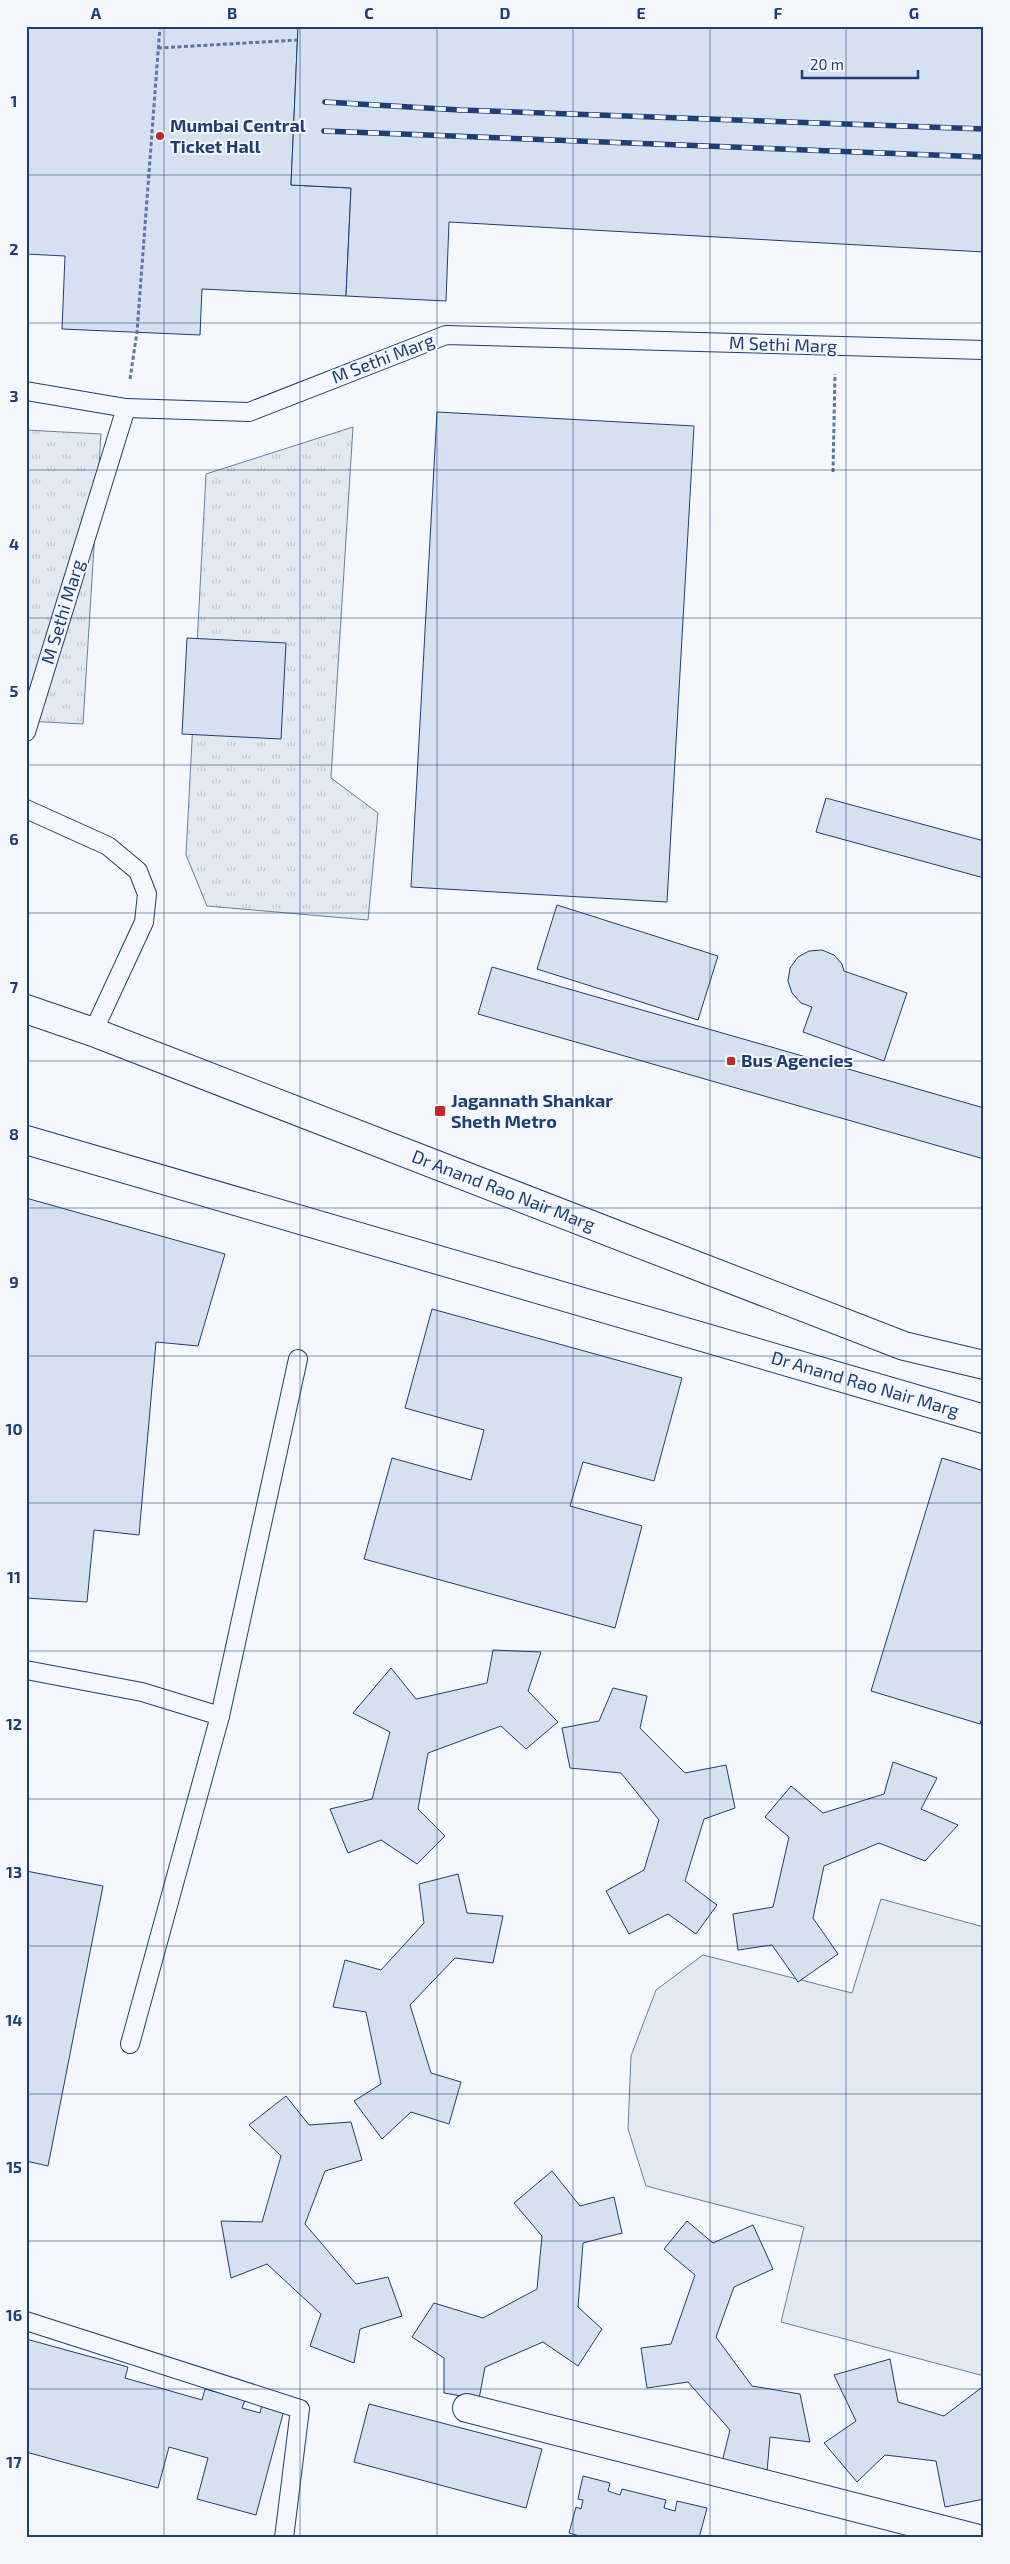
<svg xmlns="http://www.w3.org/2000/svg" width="1010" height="2564" font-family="'Exo 2',sans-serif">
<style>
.park{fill:url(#park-tufts);stroke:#687fa3}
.garden{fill:#e3e9f0;stroke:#687fa3}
.building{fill:#d5e0f0;stroke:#1d3f73}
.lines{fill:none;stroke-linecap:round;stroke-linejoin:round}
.lane-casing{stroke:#1d3f73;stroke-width:20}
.street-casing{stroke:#1d3f73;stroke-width:30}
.secondary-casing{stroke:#1d3f73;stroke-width:30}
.path{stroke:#5e769c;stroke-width:3;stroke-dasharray:4 2.5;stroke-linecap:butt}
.lane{stroke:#f4f7fb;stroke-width:18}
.street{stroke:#f4f7fb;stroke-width:28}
.secondary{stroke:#f4f7fb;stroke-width:28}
.rail-casing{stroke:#1d3f73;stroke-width:5.5}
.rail{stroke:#f4f7fb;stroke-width:4;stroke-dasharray:11;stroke-linecap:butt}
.grid{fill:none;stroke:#1d3f73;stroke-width:1;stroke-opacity:0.55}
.poi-dot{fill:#c62828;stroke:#f4f7fb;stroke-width:2}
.labels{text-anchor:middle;stroke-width:4;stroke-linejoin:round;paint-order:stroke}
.poi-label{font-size:18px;font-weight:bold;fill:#1d3f73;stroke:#f4f7fb;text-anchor:start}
.street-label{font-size:18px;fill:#1d3f73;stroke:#f4f7fb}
.neatline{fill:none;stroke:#1d3f73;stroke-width:2}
.grid-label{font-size:16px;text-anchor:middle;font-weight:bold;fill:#1d3f73}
</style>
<defs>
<pattern id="park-tufts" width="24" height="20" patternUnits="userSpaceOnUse" patternTransform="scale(1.25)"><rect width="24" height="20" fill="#e3e9f0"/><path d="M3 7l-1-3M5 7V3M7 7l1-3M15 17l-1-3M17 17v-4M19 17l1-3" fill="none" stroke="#c2c9d1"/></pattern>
</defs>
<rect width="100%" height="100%" fill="#f4f7fb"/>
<g class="park">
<polygon points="353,427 331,778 378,813 368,920 207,906 186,855 206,474"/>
<polygon points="26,430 101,434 83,724 26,721"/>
</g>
<polygon class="garden" points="881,1899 984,1927 984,2376 781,2322 804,2227 646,2186 628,2129 631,2056 656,1990 703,1955 852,1993"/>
<g class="building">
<polygon points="26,26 298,26 291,185 351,188 346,296 202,289 200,335 62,329 65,256 26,254"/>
<polygon points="298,26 984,26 984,252 449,222 446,301 346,296 351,188 291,185"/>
<polygon points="437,412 694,426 667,902 411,887"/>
<polygon points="187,638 286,643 281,739 182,734"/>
<polygon points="826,798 984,841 984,878 816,832"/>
<polygon points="557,905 718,956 698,1020 537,969"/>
<polygon points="822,950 834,955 842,964 844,971 907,993 884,1061 803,1032 812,1007 801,1003 792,993 788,981 790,968 798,957 809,951"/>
<polygon points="492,967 984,1108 984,1159 478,1014"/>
<polygon points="26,1198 225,1254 198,1346 156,1342 139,1535 94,1530 87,1602 26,1598"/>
<polygon points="432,1309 682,1378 654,1481 583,1462 570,1506 642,1526 615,1628 364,1559 392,1458 471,1480 484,1430 405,1408"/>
<polygon points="942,1458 984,1471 984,1711 980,1724 871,1691"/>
<polygon points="493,1650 541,1652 528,1691 558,1722 526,1749 501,1726 428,1753 418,1809 445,1836 417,1864 381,1840 348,1853 330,1809 372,1799 390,1732 353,1713 391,1668 416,1699 487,1683"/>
<polygon points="613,1688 647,1696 640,1728 685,1773 726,1765 735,1808 704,1819 685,1881 717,1905 696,1934 668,1914 629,1934 606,1891 644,1870 659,1820 621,1773 570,1768 562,1728 599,1721"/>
<polygon points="893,1762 937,1778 921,1809 958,1825 925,1861 879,1843 824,1866 813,1918 838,1954 798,1982 772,1945 738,1950 733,1914 773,1907 789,1837 765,1817 791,1786 823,1813 884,1794"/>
<polygon points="26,1871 103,1886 48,2166 26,2161"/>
<polygon points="458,1874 467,1913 503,1916 493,1963 455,1958 410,2005 431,2073 461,2082 449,2124 411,2112 382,2139 354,2101 381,2084 366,2012 333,2007 345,1960 381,1970 424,1923 419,1884"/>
<polygon points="286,2096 309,2125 351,2122 362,2160 325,2171 305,2224 356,2284 388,2277 402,2316 360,2329 354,2363 310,2346 321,2314 267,2264 231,2278 221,2221 262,2222 281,2156 249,2125"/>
<polygon points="552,2171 580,2206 614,2197 622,2233 583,2243 578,2307 602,2329 578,2366 543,2342 485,2367 479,2399 444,2393 444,2358 412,2337 434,2303 483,2318 537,2289 542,2236 514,2203"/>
<polygon points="687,2221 713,2243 753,2225 773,2269 734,2287 716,2337 752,2386 800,2394 810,2442 770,2437 767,2472 722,2462 730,2430 688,2382 647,2388 641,2348 671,2344 695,2275 664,2249"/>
<polygon points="26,2339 128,2367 125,2378 202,2400 205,2389 245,2400 242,2408 260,2413 262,2404 284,2410 256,2515 197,2499 208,2458 169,2447 158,2488 26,2452"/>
<polygon points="890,2359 898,2402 944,2416 981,2388 984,2391 984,2499 945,2507 936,2461 885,2455 857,2482 824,2443 856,2421 834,2375"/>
<polygon points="369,2404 542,2449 526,2508 354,2462"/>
<polygon points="583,2476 610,2483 608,2491 620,2495 622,2489 666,2500 664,2508 675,2511 677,2501 707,2508 699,2538 587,2538 569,2533 576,2507 581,2509 583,2500 578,2499"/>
</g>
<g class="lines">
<g class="lane-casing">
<g id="lane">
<polyline points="26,391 126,408"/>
<polyline points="26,732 126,408 249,412 446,335 984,350"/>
<polyline points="26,809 108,846 138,871 147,894 144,922 93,1032"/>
<polyline points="26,1670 142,1692 220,1716 298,1359"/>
<polyline points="130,2044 220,1716"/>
<polyline points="26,2321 300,2409 284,2538"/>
</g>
</g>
<g class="street-casing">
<polyline id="street" points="467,2408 975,2538"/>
</g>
<g class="secondary-casing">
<g id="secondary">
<path id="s1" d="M26 1009 93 1032 904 1346 984 1365"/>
<path id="s2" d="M26 1140 984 1419"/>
</g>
</g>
<g class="path">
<polyline points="158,48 297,40"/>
<polyline points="130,379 137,332 160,26"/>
<polyline points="833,472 835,374"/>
</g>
<use href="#lane" class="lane"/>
<use href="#street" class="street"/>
<use href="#secondary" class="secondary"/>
<g class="rail-casing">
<g id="rail">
<polyline points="325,102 460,110 984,129"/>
<polyline points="324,131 984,157"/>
</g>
</g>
<use href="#rail" class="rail"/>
</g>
<path class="grid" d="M164 26V2538M300 26V2538M437 26V2538M573 26V2538M710 26V2538M846 26V2538M26 175H984M26 323H984M26 470H984M26 618H984M26 765H984M26 913H984M26 1061H984M26 1208H984M26 1356H984M26 1503H984M26 1651H984M26 1799H984M26 1946H984M26 2094H984M26 2241H984M26 2389H984"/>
<g class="poi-dot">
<circle cx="160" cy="136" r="5"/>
<rect x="726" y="1056" width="10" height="10" rx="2.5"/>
<rect x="434" y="1105" width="12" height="12" rx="2.5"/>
</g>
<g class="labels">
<g class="poi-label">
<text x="170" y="132">Mumbai Central<tspan x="170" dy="21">Ticket Hall</tspan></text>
<text x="741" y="1067">Bus Agencies</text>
<text x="451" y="1107">Jagannath Shankar<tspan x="451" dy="21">Sheth Metro</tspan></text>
</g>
<g class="street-label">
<text transform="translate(783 345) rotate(2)" y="6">M Sethi Marg</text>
<text transform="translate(383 359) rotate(-21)" y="6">M Sethi Marg</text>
<text transform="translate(63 612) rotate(-73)" y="6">M Sethi Marg</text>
<text dy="6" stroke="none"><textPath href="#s1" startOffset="511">Dr Anand Rao Nair Marg</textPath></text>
<text dy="6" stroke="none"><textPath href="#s2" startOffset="874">Dr Anand Rao Nair Marg</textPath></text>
</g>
</g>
<rect width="1010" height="2564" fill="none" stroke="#f4f7fb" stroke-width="55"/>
<path d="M802 70v8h116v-8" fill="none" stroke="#1d3f73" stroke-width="2.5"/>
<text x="810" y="70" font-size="15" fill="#1d3f73" stroke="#f4f7fb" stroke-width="4" paint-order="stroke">20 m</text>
<rect x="28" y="28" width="954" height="2508" class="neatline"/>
<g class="grid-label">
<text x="96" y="19">A</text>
<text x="232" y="19">B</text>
<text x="369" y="19">C</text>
<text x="505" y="19">D</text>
<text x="641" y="19">E</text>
<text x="778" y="19">F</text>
<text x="914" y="19">G</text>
<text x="14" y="107">1</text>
<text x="14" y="255">2</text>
<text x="14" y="402">3</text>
<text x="14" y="550">4</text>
<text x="14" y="697">5</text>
<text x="14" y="845">6</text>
<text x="14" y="993">7</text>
<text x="14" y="1140">8</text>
<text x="14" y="1288">9</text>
<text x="14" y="1435">10</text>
<text x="14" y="1583">11</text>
<text x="14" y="1730">12</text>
<text x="14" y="1878">13</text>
<text x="14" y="2026">14</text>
<text x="14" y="2173">15</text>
<text x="14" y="2321">16</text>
<text x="14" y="2468">17</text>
</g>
</svg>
